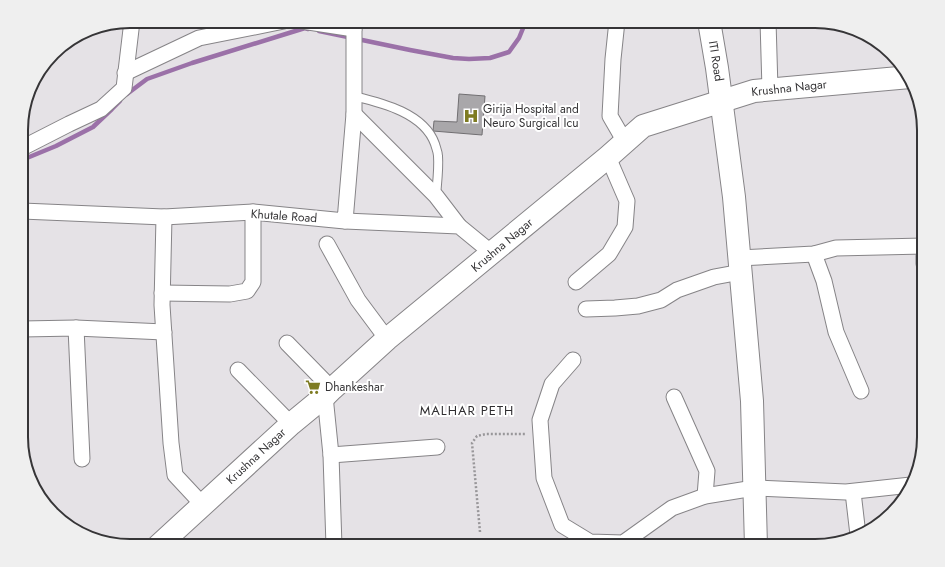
<svg xmlns="http://www.w3.org/2000/svg" width="945" height="567" font-family="Jost,sans-serif">
<style>
.lines{fill:none;stroke-linecap:round;stroke-linejoin:round}
.stream{stroke:#9b71a8;stroke-width:4.5}
.building{fill:#a9a7aa;stroke:#716f72}
.lane-casing{stroke:#868487;stroke-width:10}
.street-casing{stroke:#868487;stroke-width:17}
.secondary-casing{stroke:#868487;stroke-width:24}
.path{stroke:#99979a;stroke-width:2.5;stroke-dasharray:2 2;stroke-linecap:butt}
.lane{stroke:#fff;stroke-width:8}
.street{stroke:#fff;stroke-width:15}
.secondary{stroke:#fff;stroke-width:22}
.labels{text-anchor:middle;stroke-width:4;stroke-linejoin:round;paint-order:stroke}
.street-label{font-size:12px;fill:#363537;stroke:#fff}
.poi-label{font-size:12px;fill:#363537;stroke:#fff;text-anchor:start}
.neighbourhood-label{font-size:13px;letter-spacing:1px;fill:#302e31;stroke:#fff}
.rim{fill:none;stroke:#363537;stroke-width:2}
</style>
<rect width="100%" height="100%" fill="#e5e2e6"/>
<g class="lines">
<g class="stream">
<polyline points="319,31 410,50 453,58 469,59 490,58 509,52 519,38 526,21"/>
<polyline points="127,94 147,79 192,63 305,28 308,29"/>
<polyline points="22,160 56,146 93,127 112,109 120,101"/>
</g>
</g>
<polygon class="building" points="459,94 485,96 482,135 433,131 434,121 457,122"/>
<g class="lines">
<g class="lane-casing">
<path id="lane" d="M354 96C382 103 424 113 435 144 436 148 438 152 438 156 439 169 437 183 436 196"/>
</g>
<g class="street-casing">
<g id="street">
<polyline points="302,21 354,29"/>
<polyline points="617,21 613,59 610,116 625,142"/>
<polyline points="768,21 770,89"/>
<polyline points="125,73 199,38 284,21"/>
<polyline points="354,114 436,196 459,226"/>
<polyline points="22,148 69,124 101,109 124,88 132,21"/>
<polyline points="22,211 164,217 253,212 345,221 354,114 354,21"/>
<polyline points="164,217 162,305 171,443 175,475 203,505"/>
<polyline points="345,221 459,226 492,253"/>
<polyline points="327,244 358,300 387,339"/>
<polyline points="814,254 824,281 836,332 861,391"/>
<polyline points="924,256 924,264"/>
<polyline points="739,258 814,254 836,248 924,246"/>
<polyline points="576,282 609,254 625,227 627,201 608,157"/>
<polyline points="162,293 230,294 247,291 253,282 253,212"/>
<polyline points="586,309 615,308 638,306 661,300 677,290 714,277 741,272"/>
<polyline points="76,328 82,459"/>
<polyline points="22,329 76,328 164,332"/>
<polyline points="287,343 332,389"/>
<polyline points="573,360 552,384 540,420 544,478 562,525 590,542 623,543 672,508 705,496 754,488 846,492 911,485"/>
<polyline points="238,370 291,424"/>
<polyline points="325,396 331,455 334,546"/>
<polyline points="674,397 707,471 705,496"/>
<polyline points="331,455 437,447"/>
<polyline points="853,492 858,535"/>
</g>
</g>
<g class="secondary-casing">
<g id="secondary">
<polyline points="709,21 717,68 734,197 752,401 756,546"/>
<polyline points="158,546 291,424 325,396 332,389 387,339 608,157 643,126 754,91 910,77"/>
</g>
</g>
<polyline class="path" points="480,532 472,443 477,436 486,434 526,434"/>
<use href="#lane" class="lane"/>
<use href="#street" class="street"/>
<use href="#secondary" class="secondary"/>
</g>
<defs>
<g id="hospital-bare" transform="scale(1.2)"><path d="M-5-5h3v3.5h4V-5h3V5h-3V1.5h-4V5h-3Z" fill="#7e7b22" stroke="#fff" stroke-width="2.5" paint-order="stroke"/></g>
<g id="supermarket-bare" transform="scale(1.2)"><path d="M-6-5.5h2.5l.6 2H6L4.5 2H-2.5L-4.4-4H-6ZM-1.5 3.2a1.3 1.3 0 1 0 .1 0ZM3 3.2a1.3 1.3 0 1 0 .1 0Z" fill="#7e7b22" stroke="#fff" stroke-width="2.5" paint-order="stroke"/></g>
</defs>
<g fill-rule="evenodd">
<use href="#hospital-bare" x="471" y="116"/>
<use href="#supermarket-bare" x="313" y="387"/>
</g>
<g class="labels">
<g class="street-label">
<text transform="translate(716 61) rotate(81)" y="4">ITI Road</text>
<text transform="translate(789 88) rotate(-6)" y="4">Krushna Nagar</text>
<text transform="translate(284 216) rotate(4)" y="4">Khutale Road</text>
<text transform="translate(502 245) rotate(-40)" y="4">Krushna Nagar</text>
<text transform="translate(256 456) rotate(-43)" y="4">Krushna Nagar</text>
</g>
<g class="poi-label">
<text x="483" y="113">Girija Hospital and<tspan x="483" dy="14">Neuro Surgical Icu</tspan></text>
<text x="325" y="391">Dhankeshar</text>
</g>
<g class="neighbourhood-label">
<text x="467" y="415">MALHAR PETH</text>
</g>
</g>
<path d="M0 0H945V567H0ZM130 28H815A102 102 0 0 1 917 130V437A102 102 0 0 1 815 539H130A102 102 0 0 1 28 437V130A102 102 0 0 1 130 28Z" fill="#efefef" fill-rule="evenodd"/>
<path class="rim" d="M130 28H815A102 102 0 0 1 917 130V437A102 102 0 0 1 815 539H130A102 102 0 0 1 28 437V130A102 102 0 0 1 130 28Z"/>
</svg>
